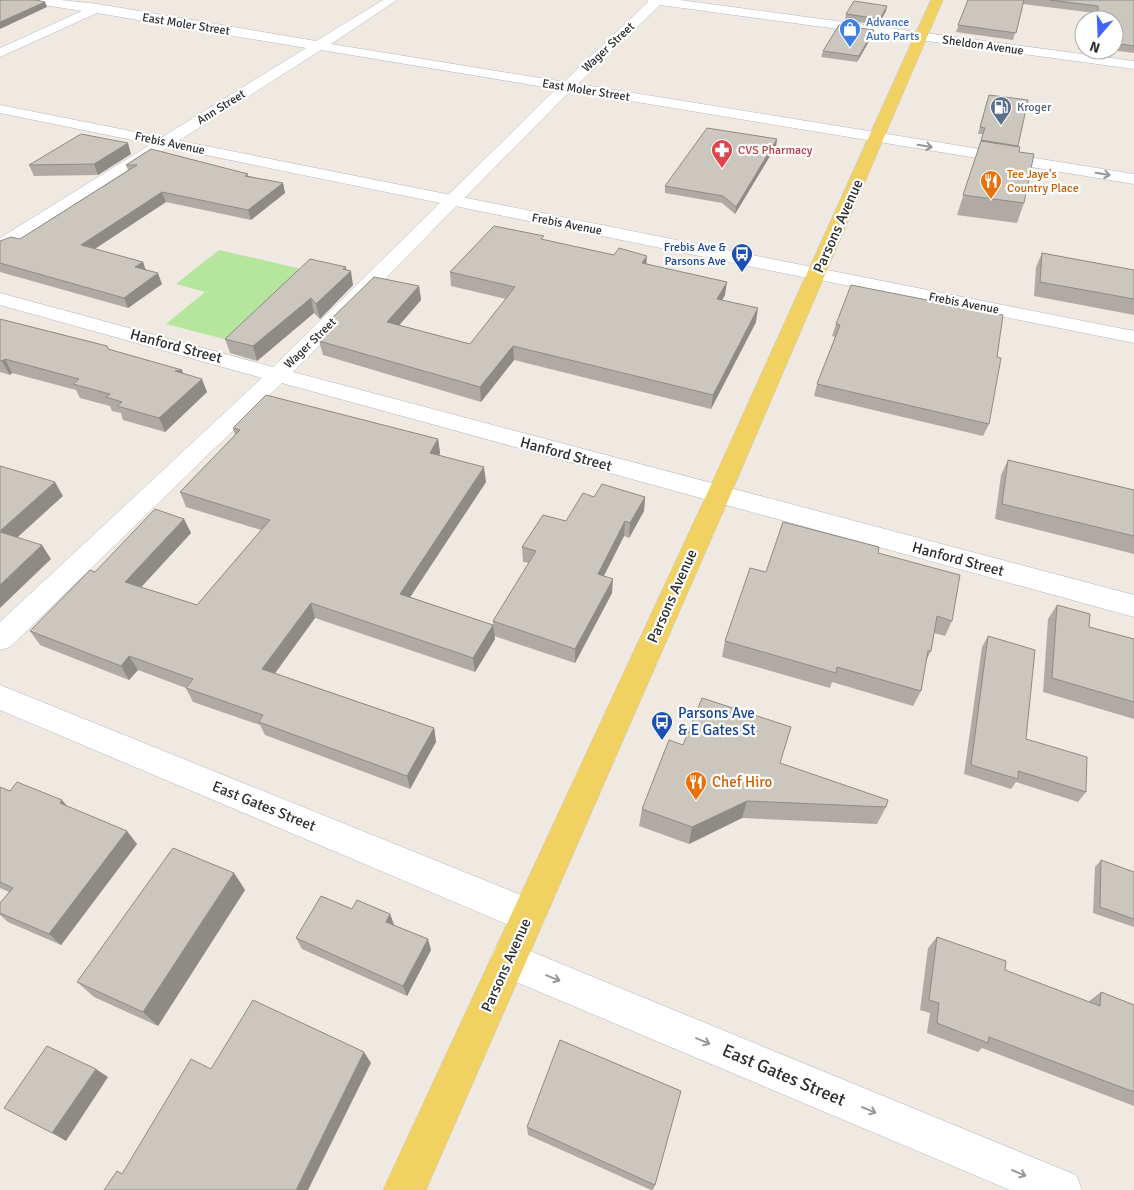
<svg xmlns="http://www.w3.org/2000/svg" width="1134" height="1190" font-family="Signika,sans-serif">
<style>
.green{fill:#b6e59e}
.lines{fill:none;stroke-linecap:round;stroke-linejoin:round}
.street-casing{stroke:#b4b7c1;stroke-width:1}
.secondary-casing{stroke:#b4b7c1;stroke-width:1}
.primary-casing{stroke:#c9c9c9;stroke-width:1}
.street{fill:#fff;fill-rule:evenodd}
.secondary{fill:#fff;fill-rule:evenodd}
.primary{fill:#f2d163;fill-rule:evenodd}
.wall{fill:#afaba4}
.shaded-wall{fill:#8e8b86}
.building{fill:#cbc7bf;stroke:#8e8b86}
.oneway{stroke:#969696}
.labels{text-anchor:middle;stroke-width:4.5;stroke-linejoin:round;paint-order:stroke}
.far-shop-label{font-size:12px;fill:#366cbe;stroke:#fff;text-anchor:start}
.far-street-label{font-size:12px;fill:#2e2e2e;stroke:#fff}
.far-service-label{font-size:12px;fill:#4e5e75;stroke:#fff;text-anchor:start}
.far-health-label{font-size:12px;fill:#be3a42;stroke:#fff;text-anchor:start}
.far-food-label{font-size:12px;fill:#c56008;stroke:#fff;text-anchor:start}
.far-transit-label{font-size:12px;fill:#164399;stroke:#fff;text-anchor:end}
.street-label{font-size:15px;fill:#2e2e2e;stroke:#fff}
.transit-label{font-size:15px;fill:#164399;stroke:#fff;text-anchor:start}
.food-label{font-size:15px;fill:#c56008;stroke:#fff;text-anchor:start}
.near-street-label{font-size:18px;fill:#2e2e2e;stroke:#fff}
</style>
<rect width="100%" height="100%" fill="#efe9e1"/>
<polygon class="green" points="219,250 314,272 236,342 166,324 205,292 176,284"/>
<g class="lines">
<g class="street-casing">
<g id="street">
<polygon points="32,0 61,0 98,4 316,41 383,0 397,0 331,44 564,82 648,2 647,0 680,0 1134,61 1134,69 660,5 578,84 1134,174 1134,184 570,91 293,372 1134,595 1134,617 282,383 10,647 0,650 0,622 262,378 0,305 0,293 273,367 556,89 321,50 7,250 0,252 0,238 306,48 97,13 0,57 0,48 82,11 38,4"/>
<polygon points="817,268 1134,331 1134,343 810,278 807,274 810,270"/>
<polygon points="0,685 541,903 546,915 541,927 528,933 0,710"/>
<polygon points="508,942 1076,1175 1082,1190 1010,1190 495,973 490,960 495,947"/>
</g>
</g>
<g class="secondary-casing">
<polygon id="secondary" points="0,105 817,268 824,270 827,274 824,278 817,280 0,113"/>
</g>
<g class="primary-casing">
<polygon id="primary" points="931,0 943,0 730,496 426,1190 383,1190 706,496"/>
</g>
<use href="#street" class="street"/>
<use href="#secondary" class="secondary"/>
<use href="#primary" class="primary"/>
</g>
<g class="wall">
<polygon points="968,0 1134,0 1134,53 1110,50 1114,50 1114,20 1095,20 1095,13 1023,4 1013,40 956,32"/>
<polygon points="886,11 878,25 845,20 846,14"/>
<polygon points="872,36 857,62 821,57 823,51"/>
<polygon points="987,101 1018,146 1024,203 1017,223 957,215 983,134 978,134"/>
<polygon points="777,139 776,146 735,214 722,203 665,193 665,186"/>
<polygon points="151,149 248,174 248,176 283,183 285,193 251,220 166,202 95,249 143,262 146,270 162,284 128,308 0,272 0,241 20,239 128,170 126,165"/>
<polygon points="131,154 98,175 34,176 29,165"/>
<polygon points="544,240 647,264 725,295 722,300 756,322 711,409 514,360 481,402 323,355 319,341 332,328 330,320 419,286 421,300 399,325 470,344 506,299 451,286 450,272"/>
<polygon points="1042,253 1134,270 1134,315 1034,296 1036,267"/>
<polygon points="346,270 353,285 320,319 314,313 257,361 230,353 225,339"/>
<polygon points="0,319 107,346 108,349 184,374 207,392 165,432 123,420 121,413 112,411 110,406 80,398 76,390 12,373 10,375 0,372"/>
<polygon points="836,324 997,357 989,424 983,436 814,396 817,384 835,337 832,336"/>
<polygon points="233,428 438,439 440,453 439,455 486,482 410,597 493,625 493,621 529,563 523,562 522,547 566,521 594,497 645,497 644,511 629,538 624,536 604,576 612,593 575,663 494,636 495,639 475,672 315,618 275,673 434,728 436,742 410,789 265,735 260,725 193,702 186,688 138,670 129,680 40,645 30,631 95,572 184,519 191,533 141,587 197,605 261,530 186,507 180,492 235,435"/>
<polygon points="1008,460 1134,490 1134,554 995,519 1001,475"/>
<polygon points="878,553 952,621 945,636 934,633 931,651 926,661 921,691 913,706 832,682 830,688 722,657 725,641"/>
<polygon points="1057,605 1089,627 1134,639 1134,719 1043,692 1048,619"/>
<polygon points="988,636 1026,739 1086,792 1078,802 1016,782 1011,789 964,774 982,647"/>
<polygon points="683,745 780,763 886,807 877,824 742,818 689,844 639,826 642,809"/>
<polygon points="0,787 10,791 67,806 137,844 61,945 8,922 0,915 0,903 9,892 0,888"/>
<polygon points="1101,860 1134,872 1134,927 1093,913 1095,867"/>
<polygon points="234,873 245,890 158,1026 94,997 77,982"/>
<polygon points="352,909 390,914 394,925 431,950 407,996 302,949 296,938"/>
<polygon points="937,937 1005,970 1088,1002 1101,992 1134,1005 1134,1106 982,1048 978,1052 927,1033 930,1013 920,1010 928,948"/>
<polygon points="527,1127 655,1185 653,1190 651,1190 528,1135"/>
</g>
<g class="shaded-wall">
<polygon points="45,2 47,7 0,29 0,22"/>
<polygon points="887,6 886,11 878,25 880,19"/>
<polygon points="874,30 872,36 857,62 859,56"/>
<polygon points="777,139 776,146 735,214 736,207"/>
<polygon points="128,143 131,154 98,175 94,164"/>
<polygon points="283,183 285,193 251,220 248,210"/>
<polygon points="162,192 166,202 85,255 81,245"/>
<polygon points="647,256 646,269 642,263"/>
<polygon points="143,262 146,272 135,267"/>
<polygon points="346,267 347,274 351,271 353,285 320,319 316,304"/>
<polygon points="158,273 162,284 128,308 124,298"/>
<polygon points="727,282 725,295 715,312 717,299"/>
<polygon points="419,286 421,300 390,336 387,322"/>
<polygon points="311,298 314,313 257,361 253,346"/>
<polygon points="758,308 756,322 711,409 713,395"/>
<polygon points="513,346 514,360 481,402 480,387"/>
<polygon points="5,359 12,373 10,375 2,361"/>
<polygon points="182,370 187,383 175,371"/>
<polygon points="202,379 207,392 165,432 159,418"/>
<polygon points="438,439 440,453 433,468 430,453"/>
<polygon points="484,467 486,482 403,608 400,594"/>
<polygon points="55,482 63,496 9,545 0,531"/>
<polygon points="645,497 644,511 629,538 630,523"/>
<polygon points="184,519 191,533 133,596 125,582"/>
<polygon points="625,521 624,536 597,589 598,574"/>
<polygon points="42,545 51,559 0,608 0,585"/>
<polygon points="613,579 612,593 575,663 575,649"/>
<polygon points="311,603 315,618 268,683 262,669"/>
<polygon points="493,625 495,639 475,672 473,658"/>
<polygon points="129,656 138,670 129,680 121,666"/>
<polygon points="434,728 436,742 410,789 407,776"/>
<polygon points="62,800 73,813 60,803"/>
<polygon points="747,801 742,818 689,844 692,827"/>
<polygon points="127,831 137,844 61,945 49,934"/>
<polygon points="234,873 245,890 158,1026 143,1012"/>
<polygon points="390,914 394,925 386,922"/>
<polygon points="428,939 431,950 407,996 403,986"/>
<polygon points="364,1052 371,1063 308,1190 296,1190"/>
<polygon points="96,1069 108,1077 66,1141 52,1133"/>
</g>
<g class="building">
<polygon points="0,0 36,0 45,2 0,22"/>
<polygon points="968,0 1024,0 1016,33 958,25"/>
<polygon points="1050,0 1134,0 1134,46 1114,43 1114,20 1098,20 1098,6"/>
<polygon points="854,1 887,6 880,19 846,14"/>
<polygon points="839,25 874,30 859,56 823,51"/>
<polygon points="989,95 1028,100 1018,146 981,140 985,128 980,127"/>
<polygon points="707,128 777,139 736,207 723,196 665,186"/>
<polygon points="81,134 128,143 94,164 29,165"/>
<polygon points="981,141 1020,147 1019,152 1034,154 1024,203 963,195"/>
<polygon points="151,149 248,174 245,176 283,183 248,210 162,192 81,245 143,262 135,267 158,273 124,298 0,263 0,241 11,237 20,239 137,165 126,165"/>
<polygon points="494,226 544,236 541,239 614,255 619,248 647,256 642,263 727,282 717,299 758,308 713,395 513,346 480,387 319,341 335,325 330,320 374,277 419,286 387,322 470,344 515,287 450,272"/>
<polygon points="1042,253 1134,270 1134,299 1040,282"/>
<polygon points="310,259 346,267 343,269 351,271 316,304 311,298 253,346 225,339"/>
<polygon points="851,285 1003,315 997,357 1001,358 989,424 817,384 840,325 836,324"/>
<polygon points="0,319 107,346 108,349 182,370 175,371 202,379 159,418 117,406 122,402 106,397 110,394 73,384 79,379 5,359 2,361 0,360"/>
<polygon points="266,395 438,439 430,453 484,467 400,594 493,625 473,658 311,603 262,669 434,728 407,776 259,722 263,715 186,688 193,679 129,656 121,666 30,631 90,570 95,572 155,509 184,519 125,582 197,605 270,520 180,492 240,430 233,428"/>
<polygon points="1008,460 1134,490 1134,536 1002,504"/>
<polygon points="0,466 55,482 0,531"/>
<polygon points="602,484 645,497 630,523 625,521 598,574 613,579 575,649 493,621 536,551 522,547 543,515 566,521 583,493 594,497"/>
<polygon points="783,522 879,547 878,553 960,575 952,621 937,616 931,651 928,651 921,691 837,667 836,673 725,641 750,568 766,572"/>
<polygon points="0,532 42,545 0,585"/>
<polygon points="1057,605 1090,614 1089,627 1134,639 1134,702 1052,678"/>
<polygon points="988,636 1035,650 1026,739 1087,757 1086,792 1018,771 1018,779 971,765"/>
<polygon points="702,698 791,727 780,763 888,800 886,807 747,801 692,827 642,809 669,740 683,745"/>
<polygon points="17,782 62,800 60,803 127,831 49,934 0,913 0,903 13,888 0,882 0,787 10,791"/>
<polygon points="173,848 234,873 143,1012 77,982"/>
<polygon points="1101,860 1134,872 1134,919 1100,907"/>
<polygon points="321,896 352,909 357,900 390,914 386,922 428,939 403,986 296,938"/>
<polygon points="937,937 1006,961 1005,970 1100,1006 1101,992 1134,1005 1134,1092 989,1037 988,1043 937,1023 939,1003 929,1000"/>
<polygon points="253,1000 364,1052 296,1190 104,1190 117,1171 122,1174 191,1059 211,1069"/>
<polygon points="560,1040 681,1091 655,1185 527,1127"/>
<polygon points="47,1046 96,1069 52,1133 4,1108"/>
</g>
<defs><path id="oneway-shaft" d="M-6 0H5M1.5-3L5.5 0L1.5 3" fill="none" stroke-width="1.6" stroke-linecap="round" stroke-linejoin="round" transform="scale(1.25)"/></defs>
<g class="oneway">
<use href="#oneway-shaft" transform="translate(925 146) rotate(9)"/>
<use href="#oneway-shaft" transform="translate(1103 174) rotate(9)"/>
<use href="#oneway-shaft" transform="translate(553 978) rotate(22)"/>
<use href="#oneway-shaft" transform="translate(703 1041) rotate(23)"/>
<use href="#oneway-shaft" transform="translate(869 1110) rotate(23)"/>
<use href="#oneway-shaft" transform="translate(1019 1173) rotate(23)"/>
</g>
<defs>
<g id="shop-pin" transform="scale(1.125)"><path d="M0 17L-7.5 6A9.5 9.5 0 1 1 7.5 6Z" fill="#3f7fe0" stroke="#fff"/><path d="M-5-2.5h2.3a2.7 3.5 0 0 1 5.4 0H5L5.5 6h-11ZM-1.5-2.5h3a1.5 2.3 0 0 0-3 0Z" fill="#fff"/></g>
<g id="fuel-pin" transform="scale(1.125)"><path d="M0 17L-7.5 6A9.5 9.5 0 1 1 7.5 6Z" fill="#5c6f8a" stroke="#fff"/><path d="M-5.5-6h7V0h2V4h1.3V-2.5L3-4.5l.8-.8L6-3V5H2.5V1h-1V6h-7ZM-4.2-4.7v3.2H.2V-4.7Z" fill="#fff"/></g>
<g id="pharmacy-pin" transform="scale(1.125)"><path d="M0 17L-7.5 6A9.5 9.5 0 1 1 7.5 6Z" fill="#e0444e" stroke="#fff"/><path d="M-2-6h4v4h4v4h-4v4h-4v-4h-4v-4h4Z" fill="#fff"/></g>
<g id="restaurant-pin" transform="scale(1.125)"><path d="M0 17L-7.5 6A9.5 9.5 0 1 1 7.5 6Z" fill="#e8710a" stroke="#fff"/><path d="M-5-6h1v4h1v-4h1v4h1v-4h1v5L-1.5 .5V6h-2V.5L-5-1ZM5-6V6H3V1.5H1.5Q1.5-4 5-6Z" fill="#fff"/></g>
<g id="bus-pin" transform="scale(1.125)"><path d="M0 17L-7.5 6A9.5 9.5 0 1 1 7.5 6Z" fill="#1a4fb4" stroke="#fff"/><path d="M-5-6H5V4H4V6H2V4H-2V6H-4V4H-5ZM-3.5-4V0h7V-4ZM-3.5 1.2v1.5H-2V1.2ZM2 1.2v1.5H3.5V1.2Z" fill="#fff"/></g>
</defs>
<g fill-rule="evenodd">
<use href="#shop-pin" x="850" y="29"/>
<use href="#fuel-pin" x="1001" y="107"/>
<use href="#pharmacy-pin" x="722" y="150"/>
<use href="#restaurant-pin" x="991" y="181"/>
<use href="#bus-pin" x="742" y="254"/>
<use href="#bus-pin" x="662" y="722"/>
<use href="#restaurant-pin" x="696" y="782"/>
</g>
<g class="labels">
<g class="far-shop-label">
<text x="866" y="26">Advance<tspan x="866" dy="14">Auto Parts</tspan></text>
</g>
<g class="far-street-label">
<text transform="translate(186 24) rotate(9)" y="4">East Moler Street</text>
<text transform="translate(983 45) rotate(8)" y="4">Sheldon Avenue</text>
<text transform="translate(608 47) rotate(-43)" y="4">Wager Street</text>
<text transform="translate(586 90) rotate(9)" y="4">East Moler Street</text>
<text transform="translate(221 107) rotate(-32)" y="4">Ann Street</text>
<text transform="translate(170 143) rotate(12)" y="4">Frebis Avenue</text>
<text transform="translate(567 224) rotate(11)" y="4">Frebis Avenue</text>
<text transform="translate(964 303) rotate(11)" y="4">Frebis Avenue</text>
<text transform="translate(310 343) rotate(-44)" y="4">Wager Street</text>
</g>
<g class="far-service-label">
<text x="1017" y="111">Kroger</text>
</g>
<g class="far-health-label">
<text x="738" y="154">CVS Pharmacy</text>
</g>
<g class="far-food-label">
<text x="1007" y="178">Tee Jaye's<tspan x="1007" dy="14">Country Place</tspan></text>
</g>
<g class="far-transit-label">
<text x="726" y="251">Frebis Ave &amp;<tspan x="726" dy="14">Parsons Ave</tspan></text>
</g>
<g class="street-label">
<text transform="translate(838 226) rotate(-66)" y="5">Parsons Avenue</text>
<text transform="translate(176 346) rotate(15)" y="5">Hanford Street</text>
<text transform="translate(566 454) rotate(15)" y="5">Hanford Street</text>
<text transform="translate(958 559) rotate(15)" y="5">Hanford Street</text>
<text transform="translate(672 596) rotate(-66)" y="5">Parsons Avenue</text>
<text transform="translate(264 806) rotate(22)" y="5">East Gates Street</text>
<text transform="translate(506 965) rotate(-66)" y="5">Parsons Avenue</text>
</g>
<g class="transit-label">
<text x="678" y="718">Parsons Ave<tspan x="678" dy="17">&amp; E Gates St</tspan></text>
</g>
<g class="food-label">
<text x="712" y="787">Chef Hiro</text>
</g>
<g class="near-street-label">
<text transform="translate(784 1075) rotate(23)" y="6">East Gates Street</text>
</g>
</g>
<g transform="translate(1099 35) rotate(199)"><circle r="24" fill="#ffffff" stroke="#ababab"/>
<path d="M0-4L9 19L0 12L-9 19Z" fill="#4264fb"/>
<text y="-8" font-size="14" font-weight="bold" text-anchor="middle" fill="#2e2e2e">N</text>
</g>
</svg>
